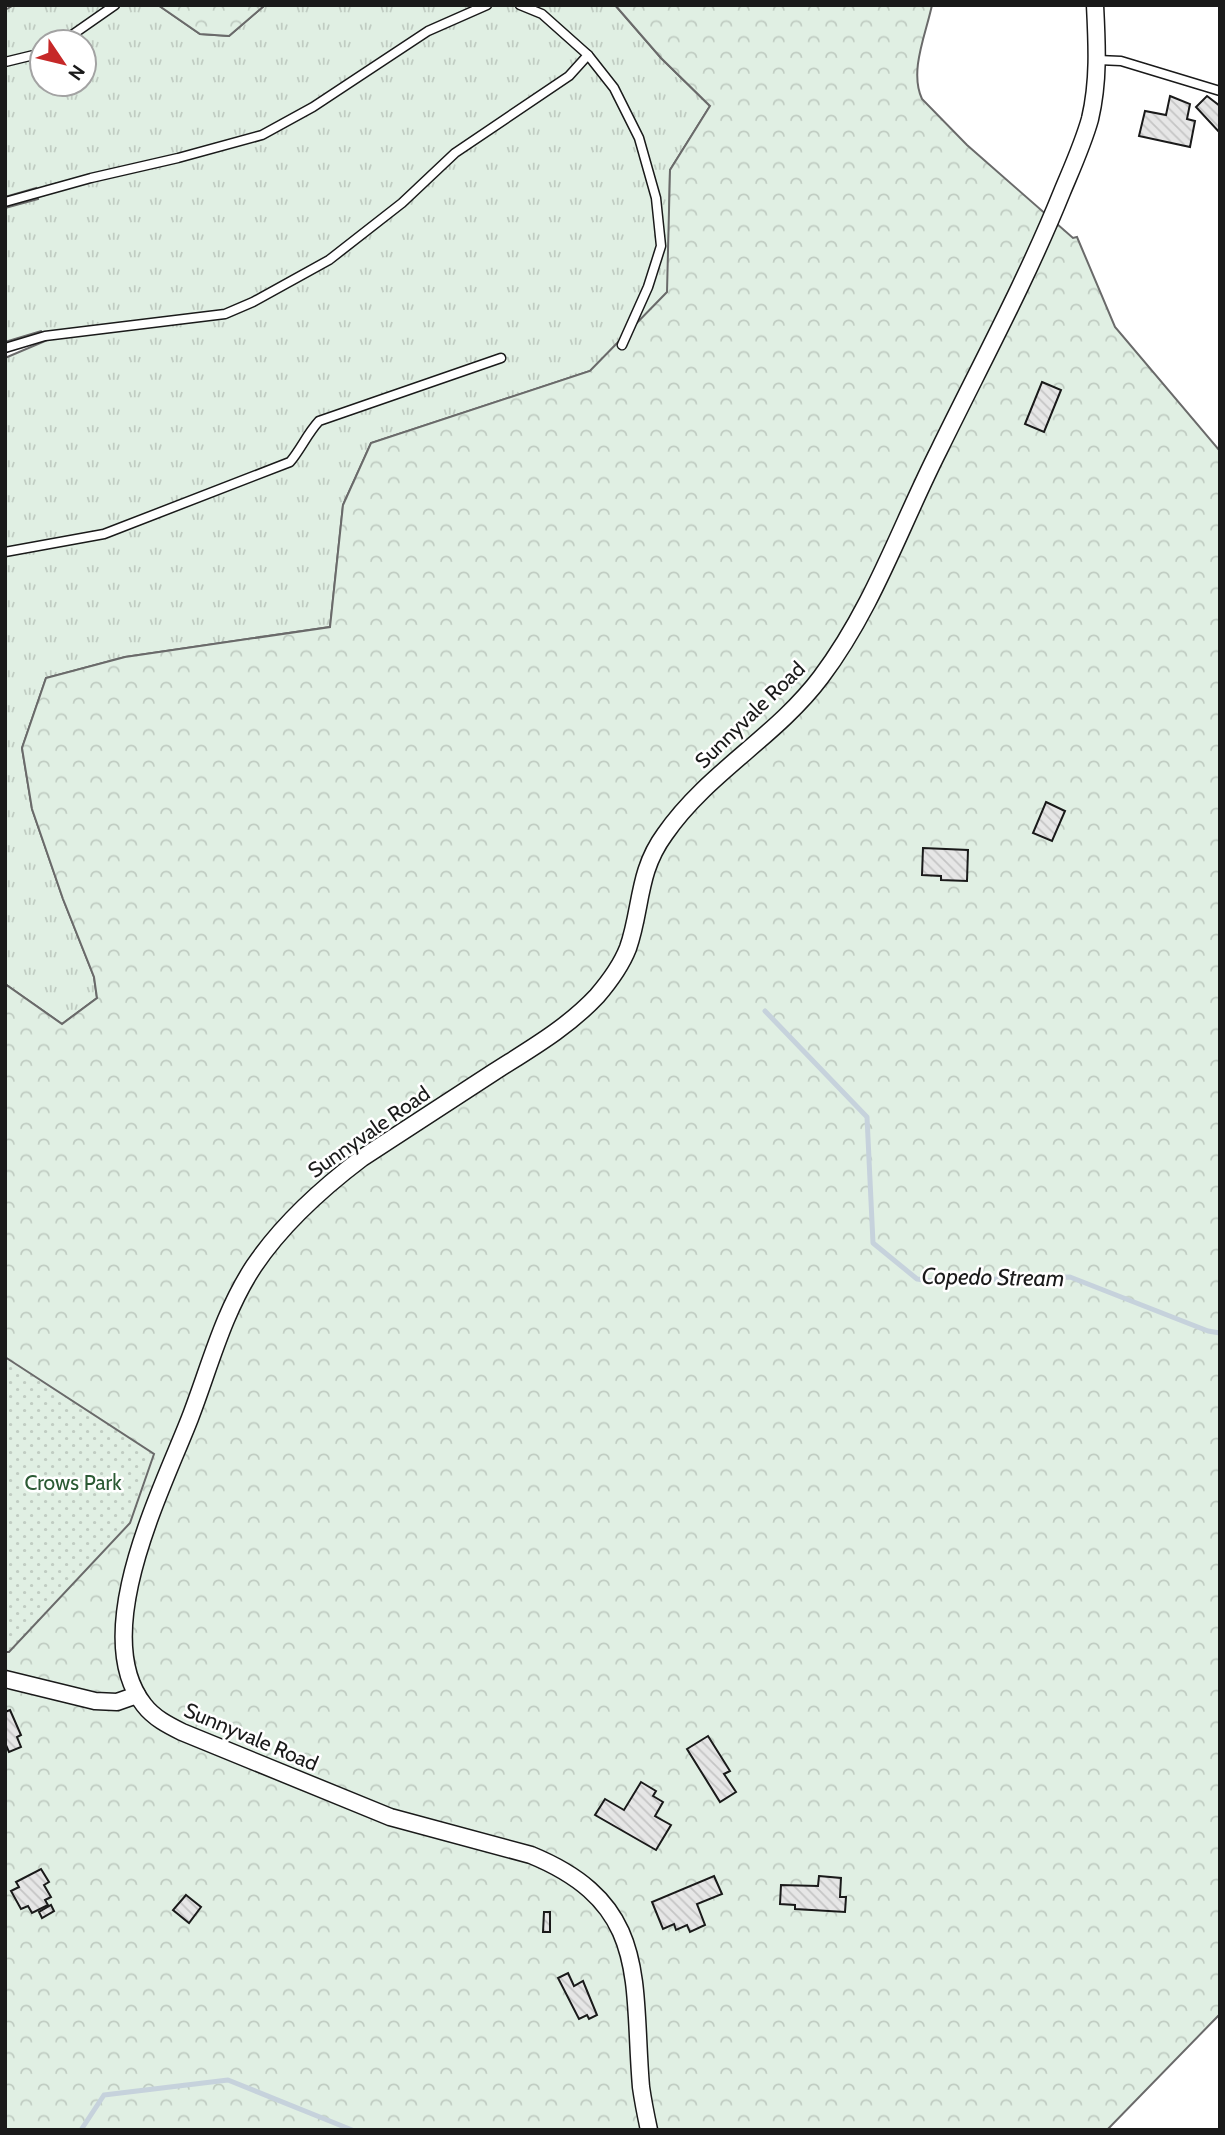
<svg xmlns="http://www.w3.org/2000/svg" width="1225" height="2135" font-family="Cabin,sans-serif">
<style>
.grass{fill:url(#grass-tufts);stroke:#6a6a6a;stroke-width:2;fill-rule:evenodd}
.forest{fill:url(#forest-crowns);stroke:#6a6a6a;stroke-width:2}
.park{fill:url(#park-dots);stroke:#6a6a6a;stroke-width:2}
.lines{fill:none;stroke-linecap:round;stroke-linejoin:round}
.stream{stroke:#c6d2dc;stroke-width:5}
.building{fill:url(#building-back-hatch);stroke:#1a1a1a;stroke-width:2}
.service-casing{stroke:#1a1a1a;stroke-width:11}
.minor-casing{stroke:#1a1a1a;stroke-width:19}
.service{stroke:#fff;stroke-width:8}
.minor{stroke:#fff;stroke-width:16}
.labels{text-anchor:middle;stroke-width:5;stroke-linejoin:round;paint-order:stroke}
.street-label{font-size:21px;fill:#1a1a1a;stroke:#fff}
.park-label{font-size:21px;fill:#2b5a34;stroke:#fff}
.water-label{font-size:23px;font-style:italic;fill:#1a1a1a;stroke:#fff}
</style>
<defs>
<pattern id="grass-tufts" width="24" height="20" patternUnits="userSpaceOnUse" patternTransform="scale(1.75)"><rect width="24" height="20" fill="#e0efe3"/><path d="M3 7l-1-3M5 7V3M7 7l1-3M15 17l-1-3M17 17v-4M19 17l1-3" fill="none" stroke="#c0ccc2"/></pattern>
<pattern id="forest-crowns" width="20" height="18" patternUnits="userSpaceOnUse" patternTransform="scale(1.75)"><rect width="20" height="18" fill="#e0efe3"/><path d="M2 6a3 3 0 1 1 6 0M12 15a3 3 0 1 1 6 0" fill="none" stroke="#c0ccc2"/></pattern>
<pattern id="park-dots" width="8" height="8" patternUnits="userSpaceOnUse" patternTransform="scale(1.75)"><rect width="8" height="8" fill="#e0efe3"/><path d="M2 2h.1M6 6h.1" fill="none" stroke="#c0ccc2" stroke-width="1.8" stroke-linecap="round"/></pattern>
<pattern id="building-back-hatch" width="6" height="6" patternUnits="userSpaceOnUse" patternTransform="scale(1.75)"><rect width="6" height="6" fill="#e6e6e6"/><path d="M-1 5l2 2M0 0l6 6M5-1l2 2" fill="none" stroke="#c5c5c5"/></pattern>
</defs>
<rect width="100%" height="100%" fill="#fff"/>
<path class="grass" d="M14 5H158L200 34 229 36 265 5H615L661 58 710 106 670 170 668 292 590 371 371 443 343 505 330 627 125 657 46 678 22 748 32 809 63 899 94 977 97 998 62 1024 5 984V358L50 339 41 331 5 342V208L38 199 36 188 5 197V10ZM42 42H84V84H42Z"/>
<g class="forest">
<polygon points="158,5 265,5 229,36 200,34"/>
<path d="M615 5H932C926 34 909 71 922 99L967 145 1073 238 1077 237 1115 327 1220 451V2014L1107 2130H5V984L62 1024 97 998 94 977 63 899 32 809 22 748 46 678 125 657 330 627 343 505 371 443 590 371 667 292 670 170 710 106 661 58Z"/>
</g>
<polygon class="park" points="5,1357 154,1454 130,1523 9,1652 5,1652"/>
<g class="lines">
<g class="stream">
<polyline points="765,1011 867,1117 873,1243 917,1279 931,1281 1070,1277 1208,1331 1220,1333"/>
<polyline points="81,2130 104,2095 228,2080 352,2130"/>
</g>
</g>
<g class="building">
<polygon points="1170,96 1190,104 1187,119 1195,121 1190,147 1139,136 1145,111 1166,115"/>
<polygon points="1207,96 1220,106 1220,133 1196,107"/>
<polygon points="1042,382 1061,390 1044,432 1025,424"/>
<polygon points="1046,802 1065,811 1052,841 1033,833"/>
<polygon points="923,848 968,850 967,881 941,880 941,876 922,875"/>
<polygon points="10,1710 21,1735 17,1737 21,1747 9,1752 5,1743 5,1712"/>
<polygon points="708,1736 730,1771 724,1774 736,1792 720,1802 687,1749"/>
<polygon points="641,1782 656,1791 653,1796 663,1802 655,1816 671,1825 656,1850 595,1815 605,1799 624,1810"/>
<polygon points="41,1869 49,1882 44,1885 51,1897 45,1900 48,1905 32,1913 28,1906 21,1909 11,1891 19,1887 16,1882"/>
<polygon points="714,1876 722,1894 697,1904 705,1925 690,1932 687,1925 676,1930 674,1924 663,1929 652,1902"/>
<polygon points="819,1876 841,1878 840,1897 846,1897 845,1912 795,1909 795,1905 780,1904 781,1885 818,1886"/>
<polygon points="186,1895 201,1907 189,1923 173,1910"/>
<polygon points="51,1905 54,1911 42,1918 39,1912"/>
<polygon points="544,1912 550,1912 550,1932 543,1932"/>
<polygon points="568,1973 574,1986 583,1981 597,2015 589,2019 587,2015 579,2019 558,1978"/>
</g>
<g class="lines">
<g class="service-casing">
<g id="service">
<polyline points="520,5 542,14 588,55 614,88 639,138 656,198 661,246 648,287 622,345"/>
<polyline points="62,42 115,5"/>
<polyline points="1098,60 1121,61 1220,91"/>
<polyline points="5,62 42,53"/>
<polyline points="5,202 91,178 178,158 262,135 313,107 428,31 487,5"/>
<polyline points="5,348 45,336 225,314 253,302 329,260 402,203 455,153 569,76 588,55"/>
<path d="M5 552 104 534 290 462C301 449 307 434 319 421L501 358"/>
</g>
</g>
<g class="minor-casing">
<g id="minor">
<polyline points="5,1679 95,1701 117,1702 137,1695"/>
<path d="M649 2130C646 2116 643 2101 641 2087 632 1980 650 1904 531 1855L390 1817 182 1732C168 1725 154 1718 144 1705 88 1634 162 1490 190 1418 210 1366 223 1313 254 1266 283 1223 321 1189 362 1158 406 1129 450 1101 494 1072 530 1049 567 1028 597 996 609 982 621 966 628 948 642 908 637 872 665 834 707 773 776 737 821 677 873 608 900 527 939 450 981 364 1026 281 1062 192 1072 168 1083 144 1090 119 1099 81 1097 44 1095 5"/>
</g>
</g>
<use href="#service" class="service"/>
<use href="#minor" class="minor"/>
</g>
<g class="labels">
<g class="street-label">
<text transform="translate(750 715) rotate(-44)" y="7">Sunnyvale Road</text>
<text transform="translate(369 1132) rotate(-35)" y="7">Sunnyvale Road</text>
<text transform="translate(251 1737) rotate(23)" y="7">Sunnyvale Road</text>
</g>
<g class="park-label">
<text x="73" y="1490">Crows Park</text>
</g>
<g class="water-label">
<text transform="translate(993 1277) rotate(1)" y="8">Copedo Stream</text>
</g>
</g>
<rect width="1225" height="2135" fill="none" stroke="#1a1a1a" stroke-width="14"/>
<g transform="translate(63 63) rotate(125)"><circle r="33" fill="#ffffff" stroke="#a3a3a3" stroke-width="2"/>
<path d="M0-5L12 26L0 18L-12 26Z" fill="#c62828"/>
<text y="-10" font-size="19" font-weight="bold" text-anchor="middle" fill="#1a1a1a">N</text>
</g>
</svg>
